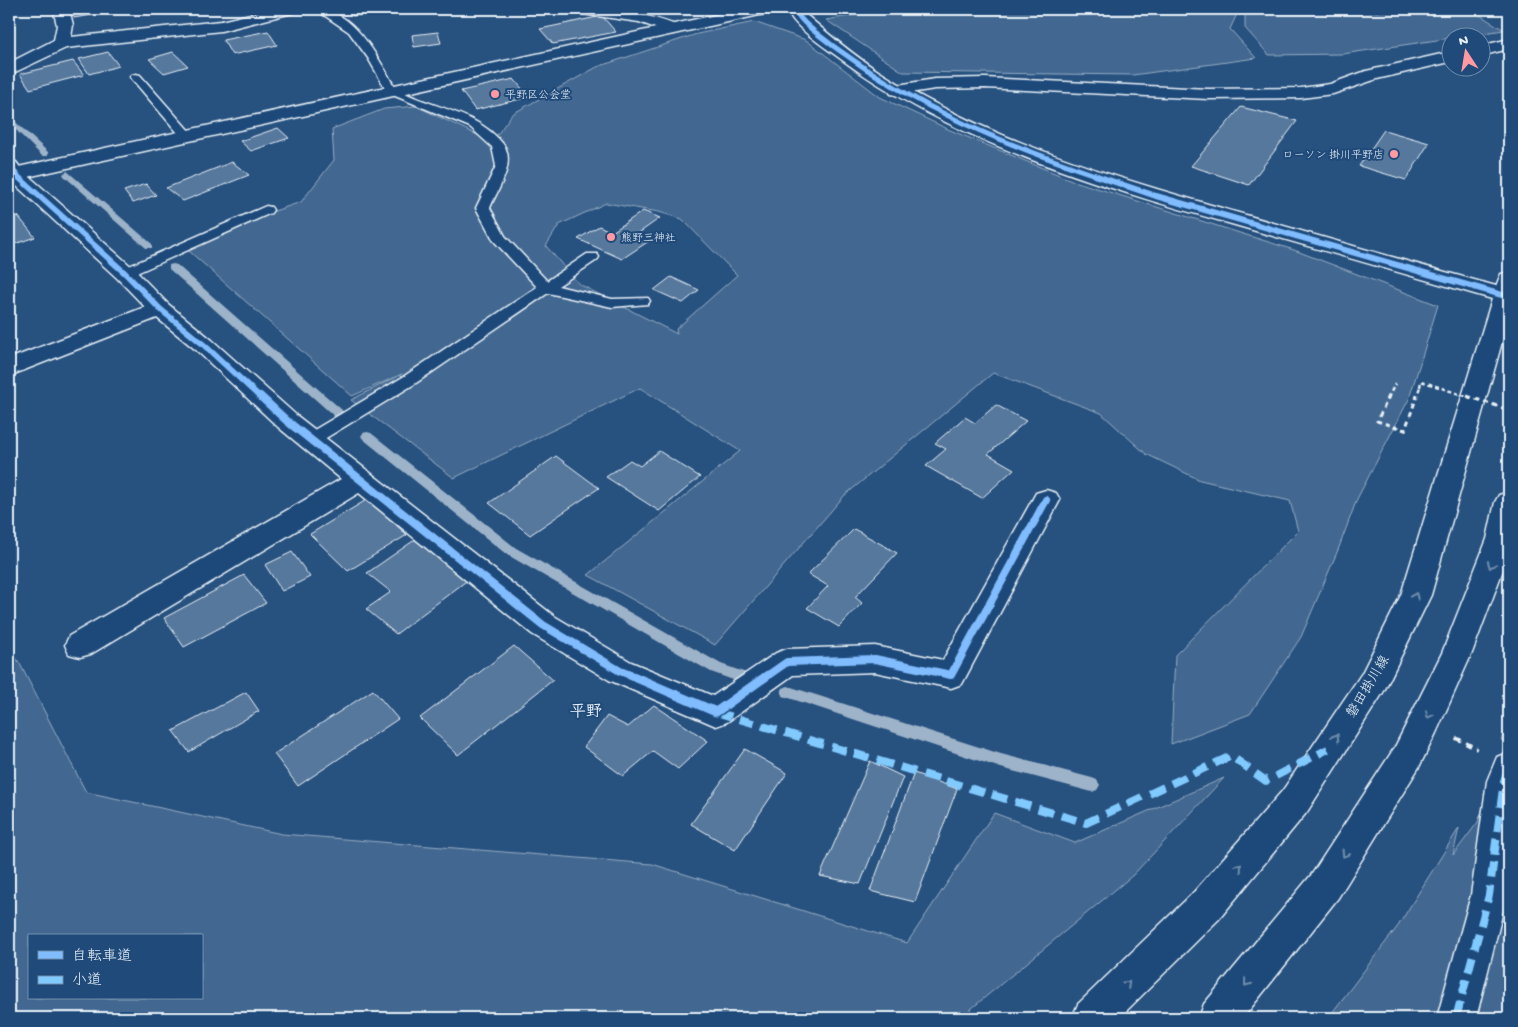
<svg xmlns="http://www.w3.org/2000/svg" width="1518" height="1027" font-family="'Gochi Hand','Klee One',sans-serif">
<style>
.green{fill:#436891;stroke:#96acc4;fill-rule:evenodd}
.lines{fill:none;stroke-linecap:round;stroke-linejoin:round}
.stream{fill:#9db3c9;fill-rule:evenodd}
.building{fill:#57789d;stroke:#e8f1f8}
.lane-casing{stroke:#e8f1f8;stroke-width:3}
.street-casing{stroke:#e8f1f8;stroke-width:3}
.secondary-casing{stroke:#e8f1f8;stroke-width:3}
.path-far2{stroke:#e8f1f8;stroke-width:2.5;stroke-dasharray:4 3;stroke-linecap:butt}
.path-far1{stroke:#e8f1f8;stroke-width:3;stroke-dasharray:5 4;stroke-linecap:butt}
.path{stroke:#e8f1f8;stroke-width:4;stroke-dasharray:6 5;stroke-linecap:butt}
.lane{fill:#1f4a7a;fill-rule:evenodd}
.street{fill:#1f4a7a;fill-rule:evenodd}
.secondary{fill:#1f4a7a;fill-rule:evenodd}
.path-bridge-far1{stroke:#e8f1f8;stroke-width:2.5;stroke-dasharray:4 3;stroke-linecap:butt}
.path-bridge{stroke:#e8f1f8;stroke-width:3;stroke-dasharray:5 4;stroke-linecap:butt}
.quiet{stroke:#80caff;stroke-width:8;stroke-dasharray:16 8;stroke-linecap:butt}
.cycleway-far3-casing{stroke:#1f4a7a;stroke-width:7}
.cycleway-far2-casing{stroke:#1f4a7a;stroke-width:9}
.cycleway-far1-casing{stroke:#1f4a7a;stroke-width:11}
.cycleway-casing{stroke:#1f4a7a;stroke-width:12}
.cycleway-far3{stroke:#80bcff;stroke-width:5}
.cycleway-far2{stroke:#80bcff;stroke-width:6}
.cycleway-far1{stroke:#80bcff;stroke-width:8}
.cycleway{stroke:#80bcff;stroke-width:9}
.oneway{stroke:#6f8dac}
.poi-dot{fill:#ff9aa2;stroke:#1f4a7a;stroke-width:2}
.labels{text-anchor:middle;stroke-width:4;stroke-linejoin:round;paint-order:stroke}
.far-poi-label{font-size:11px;fill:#e8f1f8;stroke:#1f4a7a;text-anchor:start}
.street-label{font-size:14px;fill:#e8f1f8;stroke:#1f4a7a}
.quarter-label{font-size:16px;font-weight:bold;fill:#e8f1f8;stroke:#1f4a7a}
</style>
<rect width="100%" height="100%" fill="#27517f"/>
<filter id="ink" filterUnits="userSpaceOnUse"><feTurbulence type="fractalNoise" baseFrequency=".02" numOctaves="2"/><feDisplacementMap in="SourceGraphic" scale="10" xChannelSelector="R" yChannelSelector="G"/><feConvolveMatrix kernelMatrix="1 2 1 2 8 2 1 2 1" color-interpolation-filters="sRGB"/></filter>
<g filter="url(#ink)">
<g class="green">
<polygon points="960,9 1236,9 1237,14 1230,29 1256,58 1133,75 903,72 826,20 867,13"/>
<polygon points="1245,9 1366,9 1378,12 1375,9 1470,9 1504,30 1343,54 1269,55 1245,28"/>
<path d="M754 22 806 40 880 97 950 130 1074 181 1294 250 1438 305 1409 399 1357 499 1338 550 1301 637 1250 714 1171 744 1175 655 1298 531 1290 501 1200 480 1146 454 1101 413 993 373 844 496 715 645 588 575 740 451 640 388 454 478 351 400 402 374 352 396 180 243 301 202 334 160 332 129 384 109 416 106 492 142 512 114 597 67 697 34ZM606 203 659 212 682 219 737 275 676 329 677 334 579 284 546 246 559 225Z"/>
<path d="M9 647 20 664 86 792 282 834 652 864 907 943 994 813 1075 843 1224 778 1133 875 960 1018H9ZM29 936H201V998H29Z"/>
<polygon points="1509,720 1509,1018 1328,1018 1398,926 1459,828 1453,855 1478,822 1506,741 1501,740"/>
</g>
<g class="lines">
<g class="stream">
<polygon points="9,116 48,152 48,156 42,156 9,123"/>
<polygon points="67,171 152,244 152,248 146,248 64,176 63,174"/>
<polygon points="173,264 177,265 342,410 344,413 342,416 334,416 169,269 169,265"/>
<polygon points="367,432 371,433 516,548 721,664 752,675 754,679 752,683 747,685 711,672 506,554 363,439 361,436 363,433"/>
<polygon points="788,686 1001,754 1092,778 1097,780 1100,785 1097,790 1092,792 1001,768 783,696 781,692 783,688"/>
</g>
</g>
<g class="building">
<polygon points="72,9 108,9 109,12 74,18"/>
<polygon points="351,9 411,9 352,16"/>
<polygon points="439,9 479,9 440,14"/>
<polygon points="602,16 616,32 553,44 540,29"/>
<polygon points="268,31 277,45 232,55 223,40"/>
<polygon points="438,32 441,43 414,47 412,35"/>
<polygon points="108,52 119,66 89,74 79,59"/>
<polygon points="173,52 188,66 164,73 149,59"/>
<polygon points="73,61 84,75 30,89 20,74"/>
<polygon points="514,79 529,97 475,110 461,91"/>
<polygon points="1241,107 1297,121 1249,185 1191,166"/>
<polygon points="278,128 289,138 251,151 240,141"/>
<polygon points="1384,130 1429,143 1406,180 1359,166"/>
<polygon points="232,162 249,175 183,201 166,188"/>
<polygon points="146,184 156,195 133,203 124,191"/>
<polygon points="643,211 660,218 636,235 649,241 622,259 578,239 599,226 612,232"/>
<polygon points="18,216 35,237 9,246 9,219"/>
<polygon points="671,277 699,290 683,303 654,290"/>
<polygon points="996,405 1026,421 988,454 1014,469 982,498 926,466 946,449 935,443 965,417 975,423"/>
<polygon points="659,451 700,477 659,511 606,477 630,460 640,466"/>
<polygon points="556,456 599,488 530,535 489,503"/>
<polygon points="368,499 407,535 348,571 310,534"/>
<polygon points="854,529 897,553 855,597 862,603 839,627 807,608 828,586 808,574"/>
<polygon points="416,539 469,579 396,634 366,609 391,592 367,573"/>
<polygon points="292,552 310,577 282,591 265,565"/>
<polygon points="244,575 266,603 184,647 164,618"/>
<polygon points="514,646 553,680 458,755 420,718"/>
<polygon points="373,690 398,719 298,786 274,754"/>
<polygon points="246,692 259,711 189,752 173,731"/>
<polygon points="654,705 708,741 678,769 653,751 623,776 584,747 607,716 628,727"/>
<polygon points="745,749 787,773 735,850 691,824"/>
<polygon points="870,761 903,777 860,884 820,876"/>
<polygon points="914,773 957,789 915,902 870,891"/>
</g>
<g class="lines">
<g class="lane-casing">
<g id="lane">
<path d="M315 9C346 7 370 44 384 68 388 74 392 86 399 90 432 108 478 112 503 144 517 163 497 190 490 208L505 236 547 281 587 254H597L599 257 597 260 558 286 612 299 648 298 650 301 648 304 612 307 548 293 413 385 316 444 310 446 304 444 302 440 304 436 403 377 537 287 494 241 476 208 496 166 492 147 470 127 388 93 368 58 349 32Z"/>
<polygon points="136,74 140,75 191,133 193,136 191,139 183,139 132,79 130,77 132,75"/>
<polygon points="266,206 271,207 273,210 271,213 130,276 125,277 118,273 120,270"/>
</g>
</g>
<g class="street-casing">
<g id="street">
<polygon points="53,9 69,9 73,25 71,37 221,21 272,9 298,9 296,12 221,31 66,48 9,75 9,63 54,40 57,25"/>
<path d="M575 9C611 7 644 13 678 26L680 29 678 32 672 34 639 22 583 14 577 12Z"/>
<polygon points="1509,39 1509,49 1480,56 1480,46"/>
<polygon points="1450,52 1450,62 1377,79 1333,94 1301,98 1208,99 985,88 935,89 897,95 891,94 888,90 891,86 935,79 985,78 1208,89 1301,88 1330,84 1366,71"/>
<polygon points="9,160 16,162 22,170 133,268 168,304 212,340 296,415 554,616 631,662 713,696 776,653 787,649 875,646 943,660 1036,493 1046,490 1056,493 1060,500 962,684 951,688 875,672 793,675 727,722 716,726 609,680 532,634 359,493 91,654 80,657 69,654 65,645 69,636 341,479 278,427 196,350 157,318 9,376 9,359 145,307 117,278 9,179"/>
<polygon points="1509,752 1509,878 1507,895 1476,1018 1437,1018 1471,895 1487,781 1497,757"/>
</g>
</g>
<g class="secondary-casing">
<g id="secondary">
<polygon points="743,9 772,9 770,12 764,14 9,181 9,169"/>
<path d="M787 9H803L804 13C828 34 852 54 878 71 990 142 1120 179 1246 215 1329 239 1412 263 1496 286L1501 274 1509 272V317L1431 595 1384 691 1307 812 1219 919 1119 1018H1072L1078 1004 1193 893 1283 790 1362 673 1401 595 1492 299C1406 274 1320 250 1235 225 1095 185 951 142 834 54 820 44 792 25 787 9Z"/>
<polygon points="1509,492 1509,554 1472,653 1436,733 1419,767 1338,898 1243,1018 1199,1018 1204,1004 1312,874 1395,747 1442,653 1487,539 1495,502 1499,495"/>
</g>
</g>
<g class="path-far2">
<polyline points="1388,398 1395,384"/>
<polyline points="1416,398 1420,387"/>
</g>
<polyline class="path-far1" points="1389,396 1377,421 1405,430 1417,396"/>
<polyline class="path" points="1456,738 1477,749"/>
<use href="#lane" class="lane"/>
<use href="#street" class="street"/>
<use href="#secondary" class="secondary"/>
<polyline class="path-bridge-far1" points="1420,387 1421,381 1471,398"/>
<polyline class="path-bridge" points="1467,396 1509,410"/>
<g class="quiet">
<polyline points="716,712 1086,823 1231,756 1266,781 1328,749"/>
<polyline points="1456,1018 1489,895 1504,781 1509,767"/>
</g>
<g class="cycleway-far3-casing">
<g id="cycleway-far3">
<path d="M795 9C799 22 824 39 836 48 919 109 1001 143 1098 176"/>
<polyline points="9,166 18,176"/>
</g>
</g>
<g class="cycleway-far2-casing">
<g id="cycleway-far2">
<polyline points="16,175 125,273 160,309 204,345 261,398"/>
<polyline points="1094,175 1156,196 1509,297"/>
</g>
</g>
<g class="cycleway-far1-casing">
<g id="cycleway-far1">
<polyline points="260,396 287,421 543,625 620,671 633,676"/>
<polyline points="767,676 787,662 875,659 951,675 1046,500"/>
</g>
</g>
<g class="cycleway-casing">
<polyline id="cycleway" points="630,675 716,712 768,675"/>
</g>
<use href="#cycleway-far3" class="cycleway-far3"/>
<use href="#cycleway-far2" class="cycleway-far2"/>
<use href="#cycleway-far1" class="cycleway-far1"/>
<use href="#cycleway" class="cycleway"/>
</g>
<defs><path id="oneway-chevron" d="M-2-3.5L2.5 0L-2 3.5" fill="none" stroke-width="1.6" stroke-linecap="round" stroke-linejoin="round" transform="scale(1.25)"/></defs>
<g class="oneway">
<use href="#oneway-chevron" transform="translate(1491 565) rotate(111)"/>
<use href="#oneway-chevron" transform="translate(1415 596) rotate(-68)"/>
<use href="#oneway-chevron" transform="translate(1429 715) rotate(115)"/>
<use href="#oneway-chevron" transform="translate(1336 737) rotate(-57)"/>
<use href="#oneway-chevron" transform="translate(1345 854) rotate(122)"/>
<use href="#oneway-chevron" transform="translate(1239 867) rotate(-50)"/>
<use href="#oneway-chevron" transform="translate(1247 983) rotate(129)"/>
<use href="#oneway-chevron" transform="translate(1127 984) rotate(-44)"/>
</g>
</g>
<g class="poi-dot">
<circle cx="495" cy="94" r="5"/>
<circle cx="1394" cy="154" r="5"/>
<circle cx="611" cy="237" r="5"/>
</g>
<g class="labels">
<g class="far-poi-label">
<text x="505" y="98">平野区公会堂</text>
<text x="1384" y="158" text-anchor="end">ローソン 掛川平野店</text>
<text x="621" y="241">熊野三神社</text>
</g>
<g class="street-label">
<text transform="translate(1367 686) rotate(-59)" y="5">磐田掛川線</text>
</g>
<g class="quarter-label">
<text x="586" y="716">平野</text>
</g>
</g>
<rect width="1518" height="1027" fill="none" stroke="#1f4a7a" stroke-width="30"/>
<rect x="15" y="15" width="1488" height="997" fill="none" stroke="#e8f1f8" stroke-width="2" filter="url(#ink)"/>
<rect x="28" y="934" width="175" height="65" fill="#1f4a7a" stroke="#6f8dac"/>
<rect x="38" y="951" width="25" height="8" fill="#80bcff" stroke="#6f8dac"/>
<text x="72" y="960" font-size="15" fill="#e8f1f8">自転車道</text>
<rect x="38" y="976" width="25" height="8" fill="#80caff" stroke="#6f8dac"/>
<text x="72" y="984" font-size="15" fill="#e8f1f8">小道</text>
<g transform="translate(1466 52) rotate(348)"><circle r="24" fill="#1f4a7a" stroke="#6f8dac"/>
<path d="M0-4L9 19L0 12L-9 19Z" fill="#ff9aa2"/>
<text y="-8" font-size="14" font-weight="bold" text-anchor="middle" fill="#e8f1f8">N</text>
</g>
</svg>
